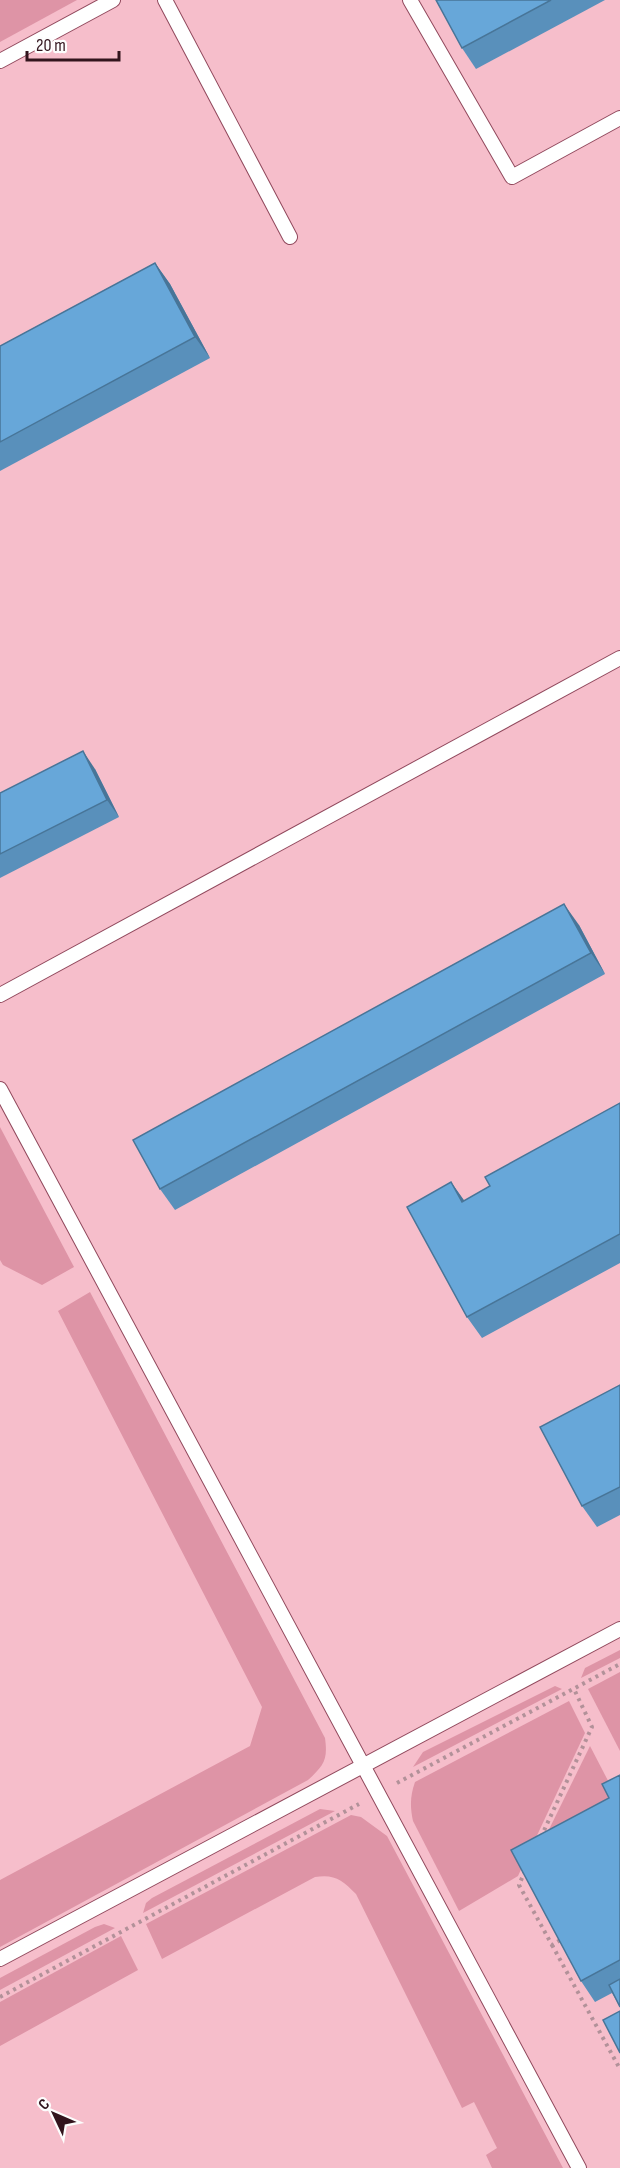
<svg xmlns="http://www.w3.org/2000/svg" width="620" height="2168" font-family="'Sofia Sans Condensed',sans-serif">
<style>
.built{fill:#f6becb}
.green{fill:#de94a6}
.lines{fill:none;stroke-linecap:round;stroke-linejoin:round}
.lane-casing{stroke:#91495d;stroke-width:16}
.path{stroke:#b29199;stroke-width:4;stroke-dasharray:3 4.5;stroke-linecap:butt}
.lane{stroke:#fff;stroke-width:14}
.wall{fill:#5990bb}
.shaded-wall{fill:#487598}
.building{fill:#67a7d9;stroke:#487598;stroke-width:1.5}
</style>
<rect width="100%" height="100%" fill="#f4d2d9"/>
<rect class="built" x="0" y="0" width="620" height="2168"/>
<g class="green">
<polygon points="0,0 77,0 0,42"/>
<polygon points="0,1127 74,1267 42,1285 3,1265 0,1260"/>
<path d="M90 1292 325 1738C328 1760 324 1765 308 1780L0 1947V1880L250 1746 262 1707 58 1311Z"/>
<polygon points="620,1650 620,1658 581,1678 585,1668"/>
<polygon points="620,1672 620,1751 588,1689"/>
<polygon points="555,1686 562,1689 413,1767 423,1752"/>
<path d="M569 1701 585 1733 518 1876 459 1911 413 1821C410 1807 410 1796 415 1782Z"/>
<polygon points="590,1746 617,1798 532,1864"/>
<polygon points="320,1809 335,1811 143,1913 146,1903 152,1898"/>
<path d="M351 1815 361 1817 387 1836 563 2168H492L486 2155 497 2148 474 2102 462 2108 356 1894C342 1880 335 1874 315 1877L162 1959 146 1924Z"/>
<polygon points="104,1924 115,1928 0,1990 0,1978 95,1927"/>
<polygon points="121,1936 138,1970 0,2046 0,2002"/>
</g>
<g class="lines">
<g class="lane-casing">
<g id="lane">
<polyline points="165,0 290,237"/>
<polyline points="410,0 512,177 620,118"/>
<polyline points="0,61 113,0"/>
<polyline points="0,995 620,658"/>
<polyline points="0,1089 579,2168"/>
<polyline points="0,1959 620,1629"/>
</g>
</g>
<g class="path">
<polyline points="397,1783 620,1664"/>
<polyline points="541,1837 592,1727 574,1689"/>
<polyline points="525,1871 519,1885 552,1945 562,1939"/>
<polyline points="552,1945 620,2069"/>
<polyline points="0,1997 359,1804"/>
</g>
<use href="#lane" class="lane"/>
</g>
<g class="wall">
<polygon points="436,0 605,0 476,69 462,48"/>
<polygon points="155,263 170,284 210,358 0,471 0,346"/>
<polygon points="95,769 119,817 0,878 0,793"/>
<polygon points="579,925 605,974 175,1210 160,1189"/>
<polygon points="620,1103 620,1263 482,1338 467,1317 451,1182 464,1201 490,1186"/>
<polygon points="620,1385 620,1515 597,1527 582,1506"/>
<polygon points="620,1775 620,2007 612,1993 595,2002 581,1981 609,1798"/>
</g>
<g class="shaded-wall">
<polygon points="155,263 170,284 210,358 195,337"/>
<polygon points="83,751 95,769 119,817 107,800"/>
<polygon points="564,904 579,925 605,974 591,953"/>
<polygon points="451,1182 466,1203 462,1202"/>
</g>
<g class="building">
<polygon points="436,0 551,0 462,48"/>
<polygon points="155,263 195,337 0,442 0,346"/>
<polygon points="83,751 107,800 0,854 0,793"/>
<polygon points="564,904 591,953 160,1189 133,1140"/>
<polygon points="620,1103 620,1234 467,1317 407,1207 451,1182 462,1202 490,1186 485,1177"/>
<polygon points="620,1385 620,1487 582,1506 540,1427"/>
<polygon points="620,1775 620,1960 581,1981 511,1850 609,1798 602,1784"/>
<polygon points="620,1979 620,2007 609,1985"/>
<polygon points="620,2011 620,2053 603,2020"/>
</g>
<g transform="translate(54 2114) rotate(314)" stroke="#fdfdfd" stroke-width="4.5" paint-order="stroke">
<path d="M0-4.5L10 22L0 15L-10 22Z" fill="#32141d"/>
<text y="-9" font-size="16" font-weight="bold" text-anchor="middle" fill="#32141d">С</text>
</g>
<path d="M27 51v9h92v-9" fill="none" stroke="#32141d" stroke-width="3"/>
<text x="36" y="51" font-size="18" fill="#32141d" stroke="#fdfdfd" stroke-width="4.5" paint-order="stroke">20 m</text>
</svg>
